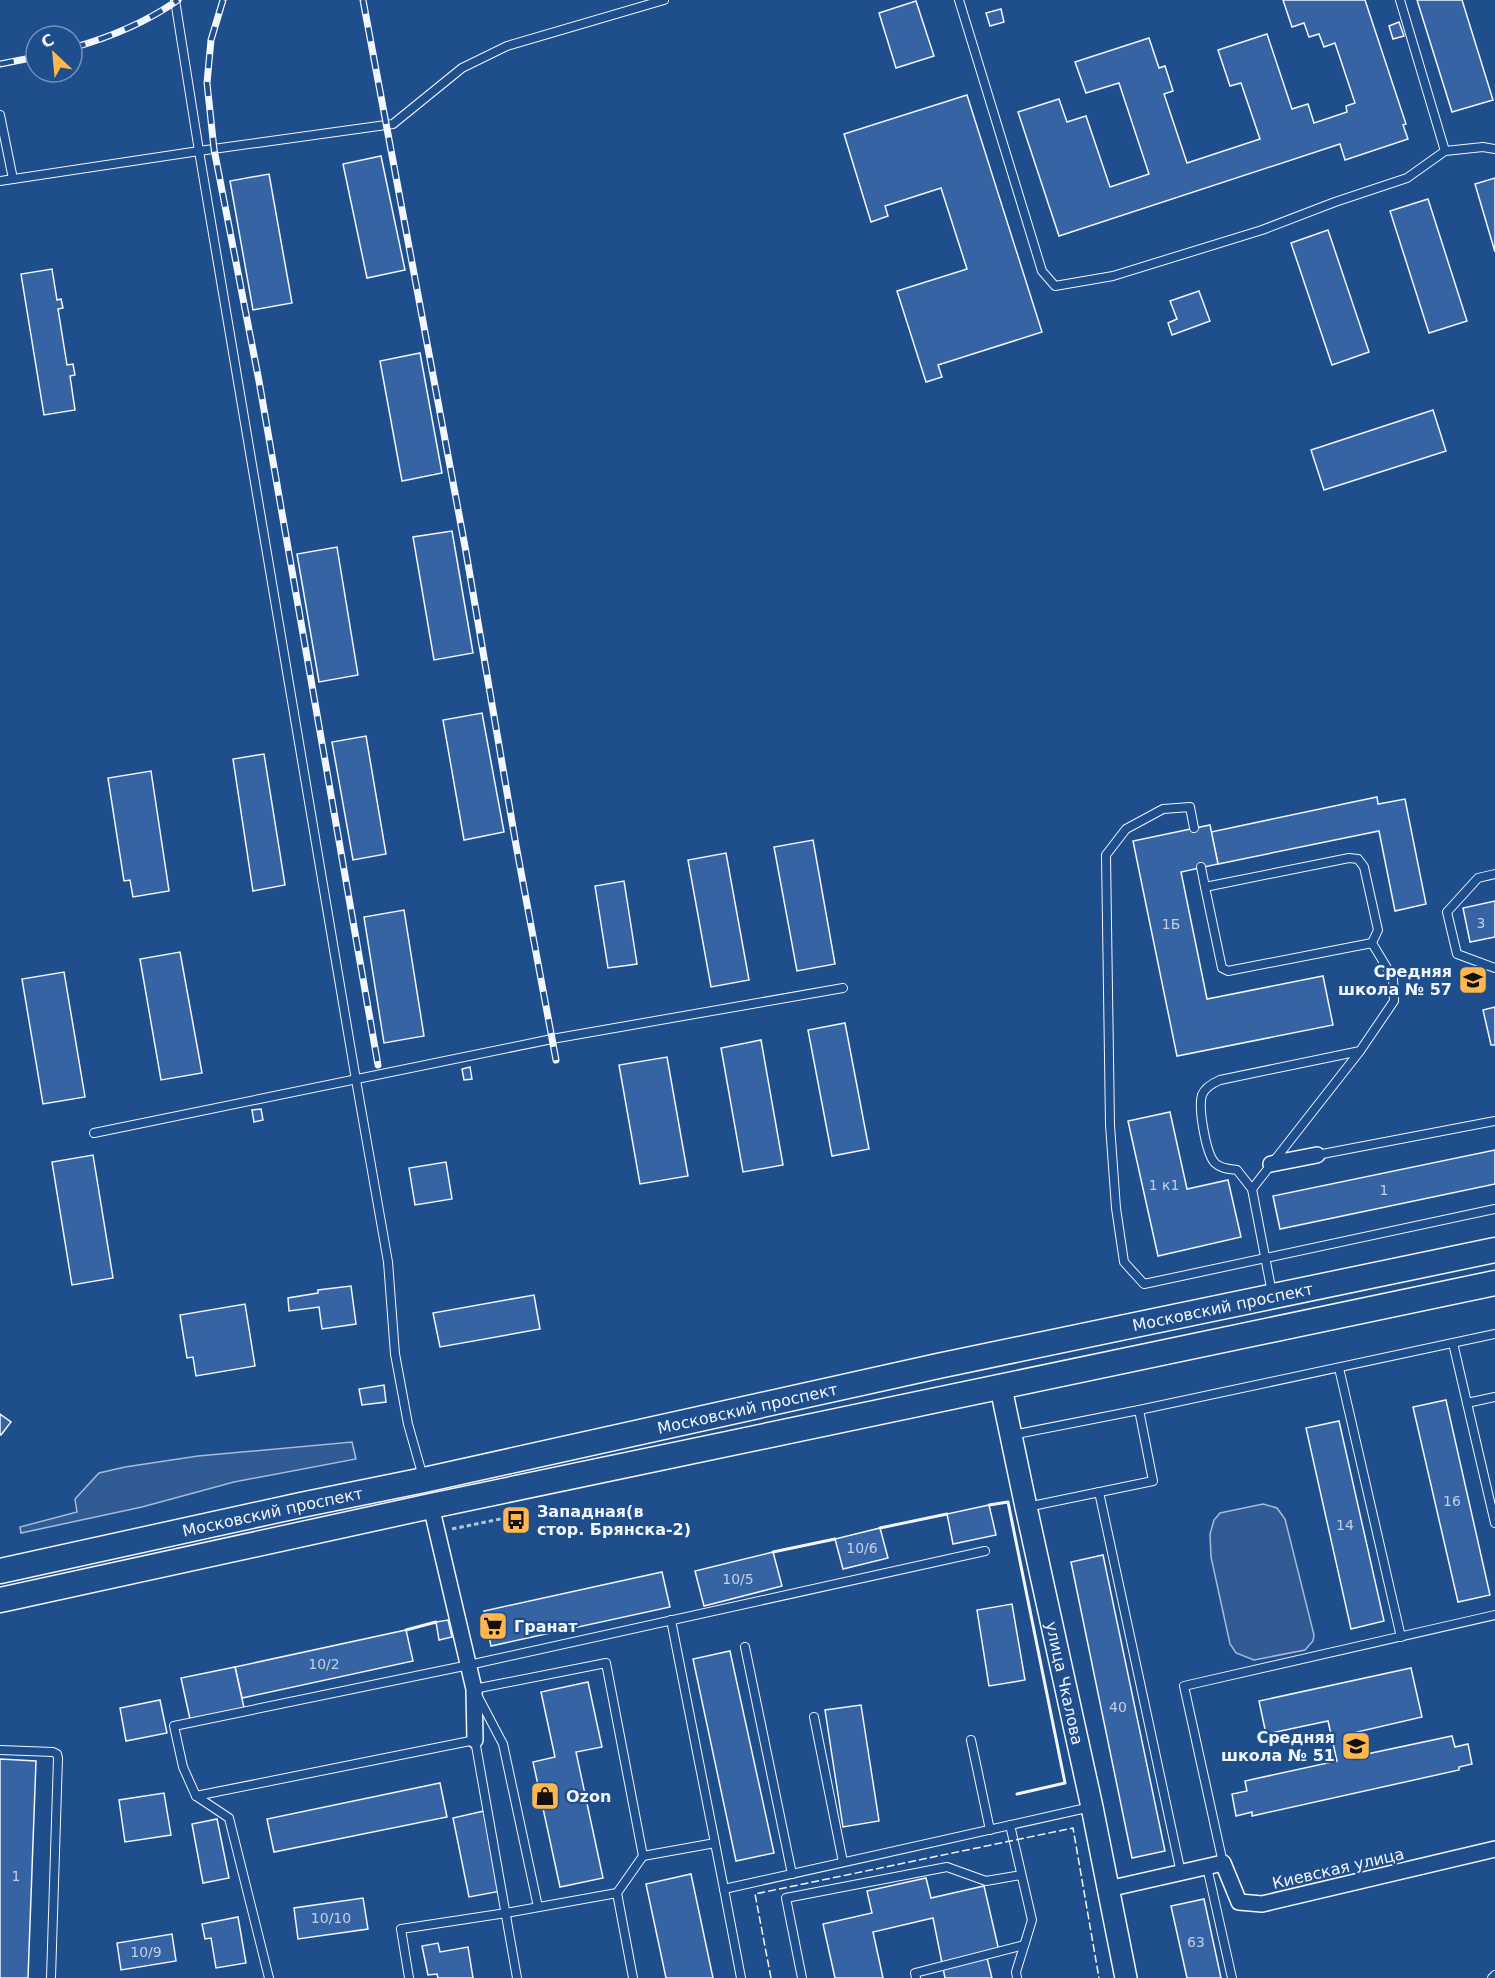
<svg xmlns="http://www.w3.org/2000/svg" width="1495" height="1978" font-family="'DejaVu Sans',sans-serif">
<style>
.built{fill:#305b95;stroke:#a8bbd7;stroke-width:1.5}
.building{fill:#3563a3;stroke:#f2f6ff;stroke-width:1.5}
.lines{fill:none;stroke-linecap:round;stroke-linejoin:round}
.lane-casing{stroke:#f2f6ff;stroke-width:10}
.street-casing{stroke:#f2f6ff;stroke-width:18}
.secondary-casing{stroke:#f2f6ff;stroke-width:24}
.primary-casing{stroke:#f2f6ff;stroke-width:27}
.path{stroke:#b3c4dc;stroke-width:3;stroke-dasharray:4.5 3;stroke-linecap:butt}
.lane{stroke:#1f4e8c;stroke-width:8}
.street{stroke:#1f4e8c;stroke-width:15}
.secondary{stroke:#1f4e8c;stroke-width:21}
.primary{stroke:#1f4e8c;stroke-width:24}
.rail-casing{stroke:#f2f6ff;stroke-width:7}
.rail{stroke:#1f4e8c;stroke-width:4.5;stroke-dasharray:14;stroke-linecap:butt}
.fence{stroke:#f2f6ff;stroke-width:1.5;stroke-dasharray:8 3;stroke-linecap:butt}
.wall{stroke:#f2f6ff;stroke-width:3}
.labels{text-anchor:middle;stroke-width:4.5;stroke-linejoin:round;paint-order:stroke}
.number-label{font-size:14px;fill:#c3d1e8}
.poi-label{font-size:16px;font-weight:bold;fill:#f2f6ff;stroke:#1f4e8c;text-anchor:start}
.street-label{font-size:16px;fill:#f2f6ff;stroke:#1f4e8c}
</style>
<rect width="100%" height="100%" fill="#1f4e8c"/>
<g class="built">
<polygon points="352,1442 356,1459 234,1482 142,1507 21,1533 20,1527 77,1512 75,1499 99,1473 125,1467 198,1456"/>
<polygon points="1263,1504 1277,1508 1285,1519 1314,1635 1313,1641 1305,1650 1254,1660 1236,1653 1230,1644 1211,1557 1210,1534 1214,1520 1220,1513"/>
</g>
<g class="building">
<polygon points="1283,0 1365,0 1406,124 1403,125 1408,139 1345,160 1340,144 1059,236 1018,112 1059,99 1067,122 1086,116 1110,187 1149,174 1119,83 1086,93 1075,62 1149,38 1159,68 1165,66 1173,91 1164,94 1187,163 1260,139 1241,83 1230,86 1218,50 1267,34 1292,109 1308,104 1314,123 1347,112 1346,106 1355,103 1335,43 1324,47 1319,34 1309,37 1304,23 1292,27"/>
<polygon points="1417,0 1462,0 1493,100 1452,112"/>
<polygon points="916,1 934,56 896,68 879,13"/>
<polygon points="1001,9 1004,22 990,26 986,13"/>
<polygon points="1399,22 1404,36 1393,39 1389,26"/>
<polygon points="967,95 1042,332 938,365 942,377 926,382 897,291 967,269 941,188 885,206 888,216 871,222 844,134"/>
<polygon points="381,156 405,270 367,278 343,164"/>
<polygon points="269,174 292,303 253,310 230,181"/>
<polygon points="1495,178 1495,252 1475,184"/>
<polygon points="1428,199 1467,321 1429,333 1390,211"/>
<polygon points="1328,230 1369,352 1332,365 1291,243"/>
<polygon points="52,269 57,300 61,299 63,308 58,309 67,365 73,364 75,375 70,376 75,410 44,415 21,274"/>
<polygon points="1199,291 1210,321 1172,335 1168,323 1177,319 1170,301"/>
<polygon points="420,353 442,473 402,481 380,361"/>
<polygon points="1433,410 1446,451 1324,490 1311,450"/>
<polygon points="452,531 473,653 434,660 413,537"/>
<polygon points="337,547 358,675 319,682 297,554"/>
<polygon points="482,713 504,832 464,840 443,720"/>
<polygon points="366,736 386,854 353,860 332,742"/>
<polygon points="264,754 285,885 253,891 233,759"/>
<polygon points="151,771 169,891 133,897 130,880 124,881 108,778"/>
<polygon points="1377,797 1378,804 1405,799 1426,904 1395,911 1379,831 1218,864 1211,832"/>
<polygon points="1210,825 1218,864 1181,872 1207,999 1323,976 1333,1025 1177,1056 1133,841"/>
<polygon points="813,840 835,964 797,971 774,847"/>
<polygon points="726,853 749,980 711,987 688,860"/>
<polygon points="624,881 637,964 608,968 595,886"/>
<polygon points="1495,901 1495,937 1470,942 1463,908"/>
<polygon points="404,910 424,1036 384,1043 364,917"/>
<polygon points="180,952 202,1073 161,1080 140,959"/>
<polygon points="64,972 85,1097 43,1104 22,979"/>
<polygon points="1495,1007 1495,1045 1491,1045 1483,1010"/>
<polygon points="845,1023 869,1149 832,1156 808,1030"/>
<polygon points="761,1040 783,1165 743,1172 721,1048"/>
<polygon points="667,1057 688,1176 640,1184 619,1065"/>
<polygon points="470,1067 472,1079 464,1080 462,1069"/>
<polygon points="261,1109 263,1120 254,1122 252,1110"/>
<polygon points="1170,1112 1187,1189 1228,1180 1241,1237 1158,1256 1128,1121"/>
<polygon points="1495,1150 1495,1184 1280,1229 1273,1196"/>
<polygon points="93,1155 113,1278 72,1285 52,1162"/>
<polygon points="446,1162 452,1199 415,1205 409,1168"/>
<polygon points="351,1286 356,1324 322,1329 319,1307 289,1311 288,1298 318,1293 318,1290"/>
<polygon points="534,1295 540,1329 440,1347 433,1313"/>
<polygon points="245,1304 255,1366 196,1376 193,1357 187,1358 180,1315"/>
<polygon points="384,1385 386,1402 362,1405 359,1389"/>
<polygon points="1446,1400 1490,1595 1458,1602 1413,1407"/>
<polygon points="0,1414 11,1422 1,1435 0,1435"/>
<polygon points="1339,1421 1384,1621 1351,1629 1306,1428"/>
<polygon points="989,1505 996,1535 953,1544 947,1514"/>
<polygon points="880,1528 888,1558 843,1569 835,1539"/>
<polygon points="773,1552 782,1586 704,1606 695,1571"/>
<polygon points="1103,1555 1165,1851 1132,1858 1071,1562"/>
<polygon points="662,1572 670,1607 491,1646 484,1611"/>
<polygon points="1012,1604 1025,1680 989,1686 977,1610"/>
<polygon points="448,1620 452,1637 439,1640 436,1622"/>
<polygon points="406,1630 413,1661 242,1698 235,1667"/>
<polygon points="730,1651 774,1853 736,1861 693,1659"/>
<polygon points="235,1667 244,1708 190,1719 181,1678"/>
<polygon points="1411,1668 1422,1717 1357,1732 1362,1755 1452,1736 1455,1747 1468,1744 1472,1764 1459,1767 1459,1770 1252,1816 1252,1812 1236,1816 1232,1794 1247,1791 1245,1781 1337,1761 1328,1721 1266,1734 1259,1701"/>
<polygon points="588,1682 602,1747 576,1752 603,1878 560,1887 533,1762 555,1757 541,1692"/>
<polygon points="160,1700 167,1733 126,1741 120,1708"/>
<polygon points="861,1705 879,1821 843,1827 825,1710"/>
<polygon points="0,1759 36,1761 28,1978 0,1978"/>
<polygon points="440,1783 447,1817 274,1852 267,1819"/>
<polygon points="164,1793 171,1835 125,1842 119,1800"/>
<polygon points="484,1811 501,1891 469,1897 453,1818"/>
<polygon points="217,1819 229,1878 203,1883 192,1824"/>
<polygon points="691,1874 713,1978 666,1978 646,1884"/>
<polygon points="926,1878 931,1898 984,1886 999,1951 986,1954 992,1978 945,1978 933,1918 873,1932 883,1978 835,1978 823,1924 872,1913 867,1891"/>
<polygon points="363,1898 368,1929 298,1939 294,1908"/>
<polygon points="1204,1899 1221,1978 1187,1978 1171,1906"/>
<polygon points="238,1917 246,1963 216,1968 211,1938 205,1939 202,1924"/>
<polygon points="172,1934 176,1961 121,1970 117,1943"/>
<polygon points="438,1943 440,1952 468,1947 473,1978 438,1978 437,1974 428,1975 422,1946"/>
</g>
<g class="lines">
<g class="lane-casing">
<g id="lane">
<polyline points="175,0 199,151 356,1080 388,1262 395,1354 408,1424 423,1477"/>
<polyline points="959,0 1042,271 1055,286 1113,276 1262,230 1335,202 1407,178 1445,151 1483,147 1495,149"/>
<polyline points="1400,0 1445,151"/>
<polyline points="0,115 13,179"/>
<polyline points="0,181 199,151 393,124 462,68 507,46 664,0"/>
<polyline points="1194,828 1190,807 1163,809 1126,829 1106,855 1110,1125 1116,1208 1124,1262 1144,1284 1495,1209"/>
<polyline points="1201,867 1205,887"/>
<polyline points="1495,874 1478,878 1447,912 1457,954 1495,968"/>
<polyline points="94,1133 552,1039 843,988"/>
<polyline points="1317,1155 1495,1121"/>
<polyline points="1252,1189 1360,1051"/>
<path d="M1272 1293 1252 1189 1237 1170C1230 1169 1221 1169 1215 1163 1206 1154 1198 1108 1202 1095 1205 1087 1213 1083 1220 1080L1360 1051 1394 1001 1393 978 1372 943 1228 971 1222 968 1205 887 1349 858 1358 859 1364 867 1378 930 1372 943"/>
<polyline points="1453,1343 1495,1523"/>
<polyline points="1339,1368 1401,1637"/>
<polyline points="1467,1403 1495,1397"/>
<polyline points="1012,1435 1139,1410 1495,1334"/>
<polyline points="1099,1492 1181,1873"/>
<polyline points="1027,1507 1153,1481 1139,1410"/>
<polyline points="671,1620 715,1843"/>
<polyline points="745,1647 792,1874"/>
<polyline points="814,1717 843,1862"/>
<polyline points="971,1740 990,1830"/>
<polyline points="0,1750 53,1752 57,1754 58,1758 51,1978"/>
<polyline points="196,1796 475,1740 517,1978"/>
<polyline points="1010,1825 1032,1920 1016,1972 1017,1978"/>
<polyline points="1223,1863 1184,1686 1495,1615"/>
<polyline points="1207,1867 1232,1978"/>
<polyline points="617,1893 633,1978"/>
<polyline points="538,1907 503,1744 474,1689 606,1663 643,1856 715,1843 724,1889"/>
<polyline points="269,1978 229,1818 196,1796 183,1767 174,1726 469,1665 985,1551"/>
<polyline points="409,1978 401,1929 506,1913 617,1893 643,1856"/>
<polyline points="741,1978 724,1889 1091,1807"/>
<polyline points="802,1978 786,1898 947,1867 986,1881 1021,1875"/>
<polyline points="916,1978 915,1973 1024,1945"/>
<polyline points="1492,1978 1495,1975"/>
</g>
</g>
<g class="street-casing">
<g id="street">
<polyline points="1271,1164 1317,1155"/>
<polyline points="431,1506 474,1689 475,1740"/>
<polyline points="1108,1889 1223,1863 1239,1902 1262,1904 1495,1849"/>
</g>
</g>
<g class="secondary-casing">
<g id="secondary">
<path id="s1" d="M1001 1388 1026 1507 1092 1807 1126 1978"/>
</g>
</g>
<g class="primary-casing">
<g id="primary">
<path id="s2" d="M0 1571 301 1505 424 1480 938 1366 1495 1250"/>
<polyline points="0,1600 431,1506 1495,1283"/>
</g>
</g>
<polyline class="path" points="452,1529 505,1518"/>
<use href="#lane" class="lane"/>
<use href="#street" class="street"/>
<use href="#secondary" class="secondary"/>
<use href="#primary" class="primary"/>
<g class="rail-casing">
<g id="rail">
<polyline points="223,0 211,40 207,83 214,149 259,381 378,1065"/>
<polyline points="363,0 466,552 516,845 556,1060"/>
<path d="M72 48C108 38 147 22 178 0"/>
<polyline points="0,64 36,57"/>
</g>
</g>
<use href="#rail" class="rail"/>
<polyline class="fence" points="771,1978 755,1894 1073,1828 1099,1978"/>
<g class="wall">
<polyline points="989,1505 1008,1502 1065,1783 1017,1794"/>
<polyline points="880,1528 947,1514"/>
<polyline points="773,1552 835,1539"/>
<polyline points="406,1630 436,1622"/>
</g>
</g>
<defs>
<g id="school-square" transform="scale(1.5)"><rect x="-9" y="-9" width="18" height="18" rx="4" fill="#ffb74d" stroke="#1f4e8c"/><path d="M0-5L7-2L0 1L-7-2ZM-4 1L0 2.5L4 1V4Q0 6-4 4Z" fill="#111"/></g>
<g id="bus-square" transform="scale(1.5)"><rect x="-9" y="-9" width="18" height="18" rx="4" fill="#ffb74d" stroke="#1f4e8c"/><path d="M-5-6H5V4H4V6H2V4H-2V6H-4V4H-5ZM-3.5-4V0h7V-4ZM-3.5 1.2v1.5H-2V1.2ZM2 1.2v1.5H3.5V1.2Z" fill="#111"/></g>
<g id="supermarket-square" transform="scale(1.5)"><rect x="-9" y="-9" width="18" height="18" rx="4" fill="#ffb74d" stroke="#1f4e8c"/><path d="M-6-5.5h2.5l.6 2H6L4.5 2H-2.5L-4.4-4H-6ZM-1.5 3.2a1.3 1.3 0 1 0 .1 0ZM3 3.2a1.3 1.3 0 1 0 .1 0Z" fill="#111"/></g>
<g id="shop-square" transform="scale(1.5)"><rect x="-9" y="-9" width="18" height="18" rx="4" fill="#ffb74d" stroke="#1f4e8c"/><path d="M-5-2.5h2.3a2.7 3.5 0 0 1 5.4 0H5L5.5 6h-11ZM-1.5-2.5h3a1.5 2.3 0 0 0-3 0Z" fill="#111"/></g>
</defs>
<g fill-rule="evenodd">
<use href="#school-square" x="1473" y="980"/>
<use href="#bus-square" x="516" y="1520"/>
<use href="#supermarket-square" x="493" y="1626"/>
<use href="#school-square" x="1356" y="1746"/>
<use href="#shop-square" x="545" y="1796"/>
</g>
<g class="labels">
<g class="number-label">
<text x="1481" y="928">3</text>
<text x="1171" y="929">1Б</text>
<text x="1164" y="1190">1 к1</text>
<text x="1384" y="1195">1</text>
<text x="1452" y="1506">16</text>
<text x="1345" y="1530">14</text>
<text x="862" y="1553">10/6</text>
<text x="738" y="1584">10/5</text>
<text x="324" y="1669">10/2</text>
<text x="1118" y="1712">40</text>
<text x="16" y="1881">1</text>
<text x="331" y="1923">10/10</text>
<text x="1196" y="1947">63</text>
<text x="146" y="1957">10/9</text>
</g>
<g class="poi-label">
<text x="1452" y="977" text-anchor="end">Средняя<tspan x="1452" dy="18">школа № 57</tspan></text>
<text x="537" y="1517">Западная(в<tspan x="537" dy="18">стор. Брянска-2)</tspan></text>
<text x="514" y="1632">Гранат</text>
<text x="1335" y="1743" text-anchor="end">Средняя<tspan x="1335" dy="18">школа № 51</tspan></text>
<text x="566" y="1802">Ozon</text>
</g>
<g class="street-label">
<text dy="6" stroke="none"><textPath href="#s2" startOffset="1251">Московский проспект</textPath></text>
<text dy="6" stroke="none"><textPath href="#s2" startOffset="765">Московский проспект</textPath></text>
<text dy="6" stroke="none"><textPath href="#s2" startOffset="279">Московский проспект</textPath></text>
<text dy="6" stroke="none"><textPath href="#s1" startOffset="302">улица Чкалова</textPath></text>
<text transform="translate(1338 1868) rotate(-13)" y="6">Киевская улица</text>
</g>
</g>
<g transform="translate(54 54) rotate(334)"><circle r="28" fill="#1f4e8c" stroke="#7391ba" stroke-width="1.5"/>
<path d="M0-4.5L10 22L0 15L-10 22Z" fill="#ffb74d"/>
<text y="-9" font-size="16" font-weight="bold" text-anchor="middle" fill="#f2f6ff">С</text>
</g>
</svg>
